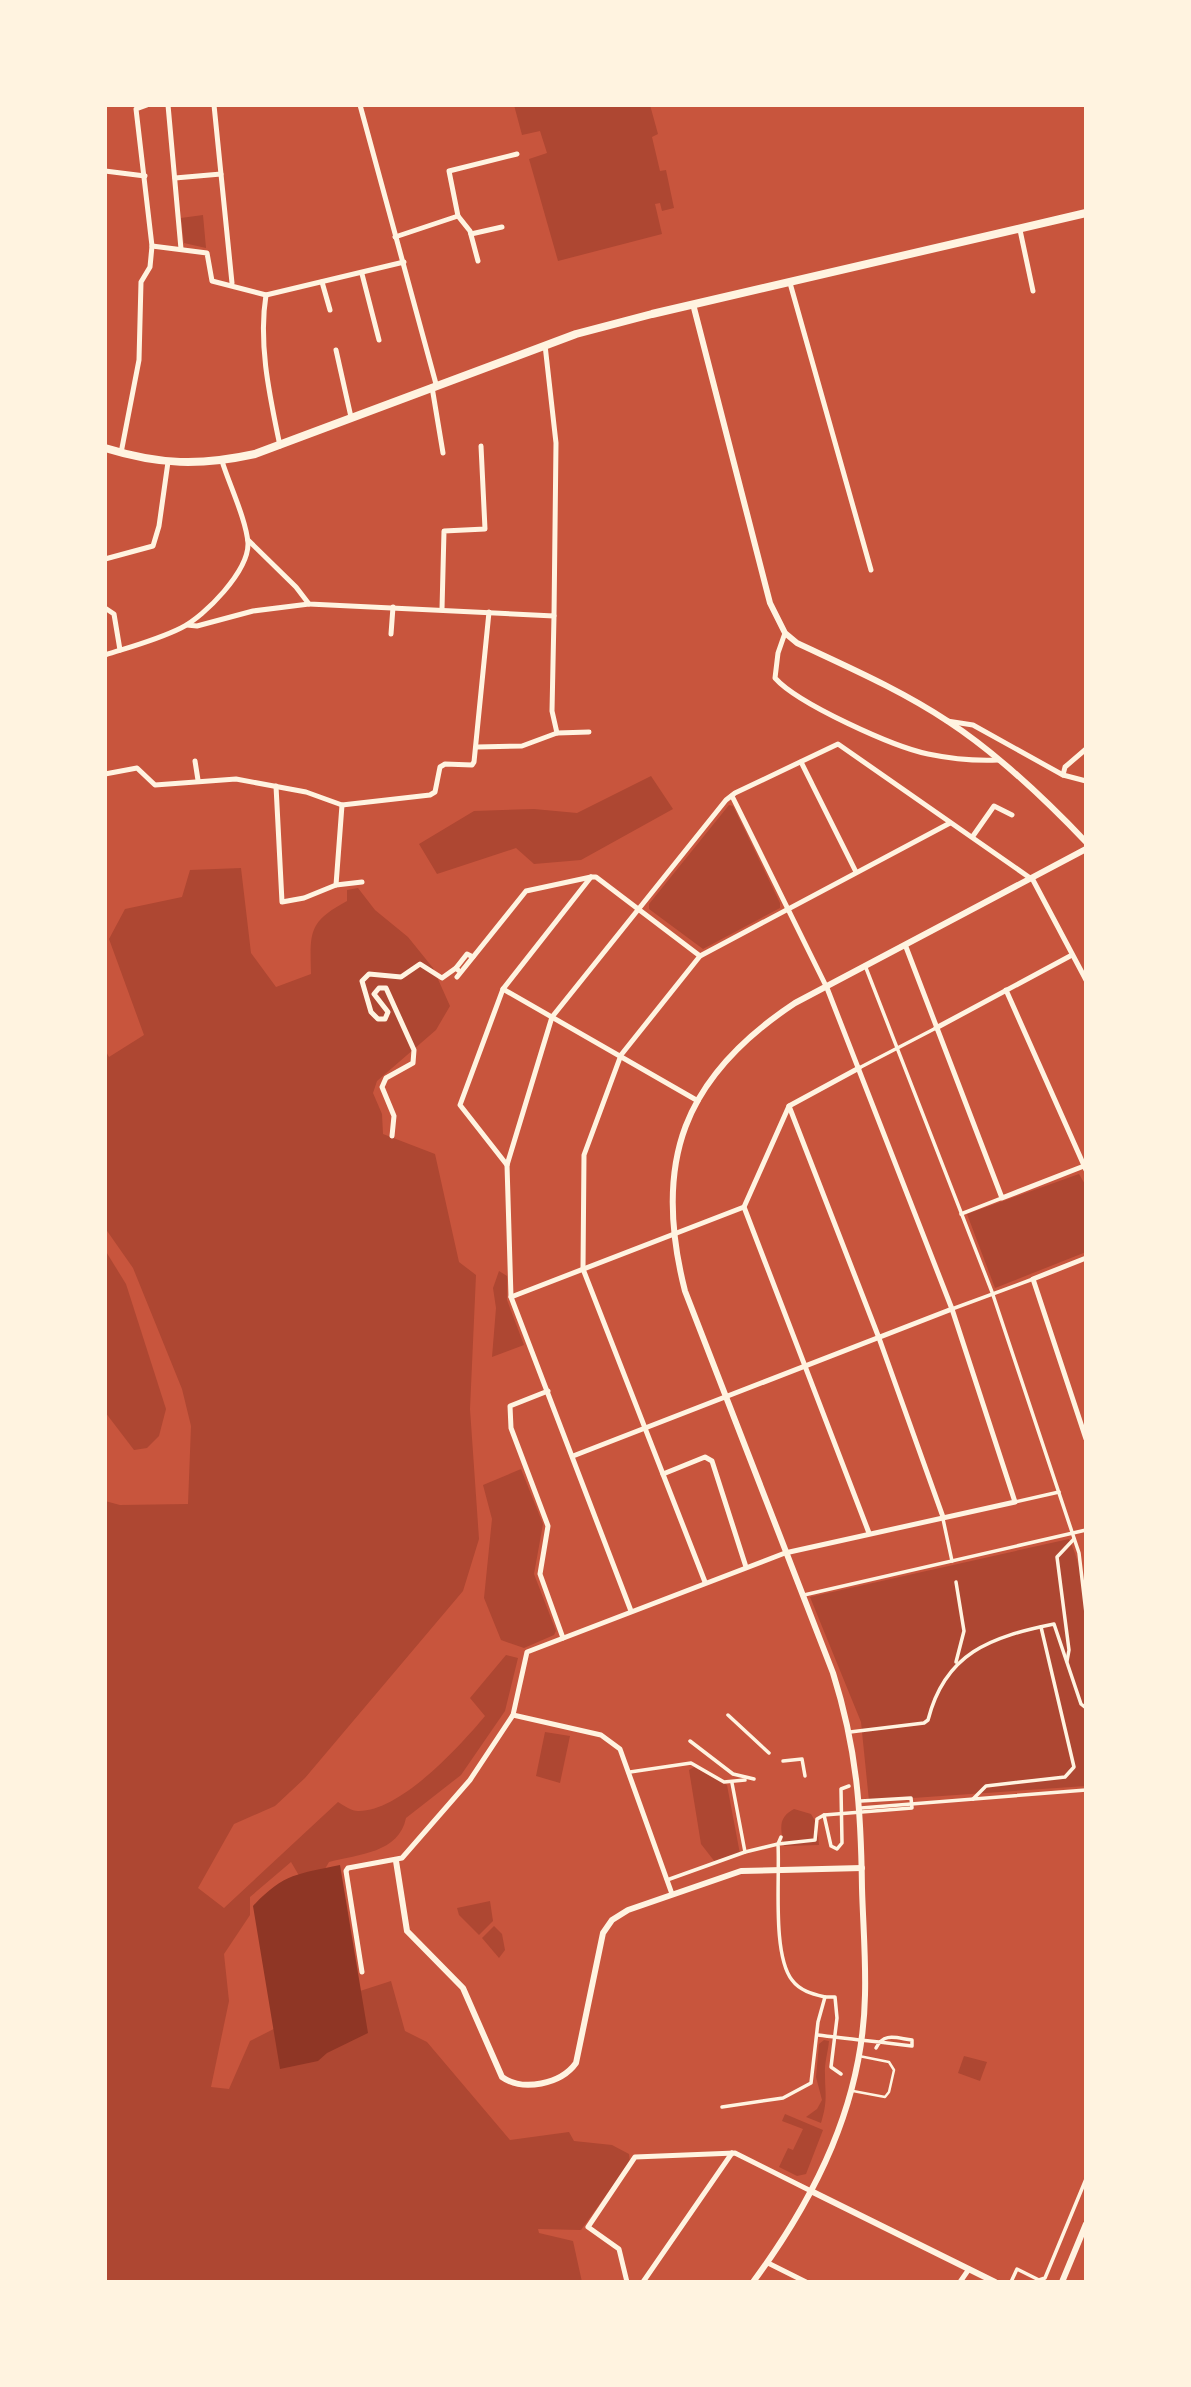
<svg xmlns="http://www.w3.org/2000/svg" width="1191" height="2387" font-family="'Source Serif 4',serif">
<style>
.green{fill:#ae4732}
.water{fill:#8f3625}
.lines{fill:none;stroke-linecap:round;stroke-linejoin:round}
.service{stroke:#fff3e0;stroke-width:2.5}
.pedestrian{stroke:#fff3e0;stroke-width:3.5}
.minor{stroke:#fff3e0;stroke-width:5}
.tertiary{stroke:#fff3e0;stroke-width:6}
.primary{stroke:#fff3e0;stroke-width:8}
</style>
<rect width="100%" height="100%" fill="#c8553d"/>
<g class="green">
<polygon points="514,105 650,105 658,134 652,137 660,171 666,170 674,208 662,211 660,203 655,204 662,234 558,261 529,159 547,153 540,131 522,135"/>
<polygon points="203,215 206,248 184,243 181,218"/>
<polygon points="651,776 673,809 581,860 534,864 516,848 437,874 419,844 474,811 534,809 577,813"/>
<polygon points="729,805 733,806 780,903 780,908 703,949 649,909 649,904"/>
<path d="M241 868 251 953 276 987 311 974C310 932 308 922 347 901V890L358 888 375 910 408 937 433 968 450 1006 436 1030 377 1081 373 1093 382 1114 383 1134 435 1154 459 1262 476 1275 470 1409 479 1539 463 1591 305 1778 275 1806 234 1824 198 1888 224 1908 338 1802C344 1806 352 1811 358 1811 400 1812 460 1746 485 1716L470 1698 506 1655 518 1658 505 1711 461 1775 406 1818C399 1853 359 1854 329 1862L318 1881 304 1884 291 1862 250 1897V1915L224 1954 229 2001 211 2087 229 2089 250 2041 329 2001 391 1981 405 2031 427 2042 510 2140 569 2132 574 2141 612 2145 629 2154 630 2162 581 2230 538 2229 539 2233 573 2241 582 2282H105V1501L120 1505 188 1504 191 1426 182 1389 133 1268 105 1228V1050L109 1057 144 1035 109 939 125 909 182 897 190 870Z"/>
<polygon points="1079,1174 1086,1186 1086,1252 995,1288 967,1214"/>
<polygon points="105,1250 126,1284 166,1409 159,1436 147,1448 134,1450 105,1412"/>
<polygon points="499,1271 507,1276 507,1300 524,1345 492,1357 496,1308 493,1288"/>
<polygon points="521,1469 543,1524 534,1574 556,1631 554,1635 524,1648 501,1640 484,1598 492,1519 483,1485"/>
<path d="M1069 1539C1097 1593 1086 1722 1086 1786L869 1801 861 1722 810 1597Z"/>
<polygon points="545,1732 570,1736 560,1783 536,1776"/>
<polygon points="694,1767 727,1785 740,1854 715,1862 701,1844 689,1770"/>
<path d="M794 1809 811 1814 817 1824 819 1845 784 1846C781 1829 777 1818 794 1809Z"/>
<polygon points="490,1901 493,1921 479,1935 459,1915 457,1908"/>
<polygon points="494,1926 502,1934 505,1950 499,1958 482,1938"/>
<path d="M824 2040 829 2041C828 2052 824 2064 825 2075 825 2093 828 2101 821 2123L806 2117 817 2109 822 2100 816 2077 819 2044Z"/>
<polygon points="964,2056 987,2062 980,2081 958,2073"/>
<polygon points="785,2114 823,2130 806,2174 797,2176 779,2167 788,2148 793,2150 803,2129 782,2121"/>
</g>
<path class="water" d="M340 1865 368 2033 327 2053 318 2061 280 2069 253 1906C284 1873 298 1874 340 1865Z"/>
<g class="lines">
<polyline class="service" points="853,2091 885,2097 889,2092 894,2070 889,2062 859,2056"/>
<g class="pedestrian">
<polyline points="866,968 992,1292 1079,1553 1086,1613"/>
<polyline points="859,1068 936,1028"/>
<polyline points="961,1214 1002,1198"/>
<polyline points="952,1309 1033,1279"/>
<polyline points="1015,1502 1059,1492"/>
<polyline points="943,1519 952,1561"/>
<polyline points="804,1595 1086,1530"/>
<polyline points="1067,1661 1069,1650 1057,1557 1074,1539"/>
<polyline points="956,1662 964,1631 956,1582"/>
<polyline points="728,1715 769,1753"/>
<path d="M850 1732 924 1723 928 1720C945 1653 990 1637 1054 1624L1081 1704 1086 1708"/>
<polyline points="690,1741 733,1774 754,1779"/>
<polyline points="783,1761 802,1759 805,1776"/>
<polyline points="630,1772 691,1763 724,1782 745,1780"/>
<polyline points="732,1783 745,1852"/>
<polyline points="973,1799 986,1786 1065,1777 1074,1767 1041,1627"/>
<polyline points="861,1808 1086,1790"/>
<polyline points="824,1815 831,1846 837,1849 842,1843 841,1789 849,1786"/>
<polyline points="667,1880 745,1852 778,1844 781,1837"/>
<path d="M825 1997C813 1994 800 1991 792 1980 772 1954 780 1878 778 1844L815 1840 817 1819 824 1815 912 1808 911 1798 861 1801"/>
<path d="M818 2035C849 2039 880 2042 912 2046V2040C896 2038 884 2032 876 2048"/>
<polyline points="722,2107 783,2098 811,2083 818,2022 825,1997 835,1997 837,2018 831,2067 841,2074"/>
<polyline points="1011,2282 1017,2269 1039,2280 1045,2278 1086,2179"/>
</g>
<g class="minor">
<polyline points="168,105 181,249"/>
<polyline points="214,105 232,283"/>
<polyline points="360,105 436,384"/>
<polyline points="105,171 145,176"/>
<polyline points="175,178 221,174"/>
<polyline points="1020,230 1033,291"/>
<polyline points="471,234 502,227"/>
<polyline points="395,237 458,216"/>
<polyline points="152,246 207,253 212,281 266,295 404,262"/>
<polyline points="478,261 470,231 458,216 449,171 517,154"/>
<polyline points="362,274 379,340"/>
<polyline points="322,282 330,310"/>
<polyline points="790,283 871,570"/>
<path d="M266 295C258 345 270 397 280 446"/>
<polyline points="336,350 351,417"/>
<polyline points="432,387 443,453"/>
<polyline points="121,453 139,360 141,282 150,267 152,246 136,109 147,105"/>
<polyline points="248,540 296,587 309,604 554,616 556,443 545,345"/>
<polyline points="105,559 153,546 159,526 168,462"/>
<polyline points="105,608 114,614 120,650"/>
<polyline points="442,609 444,531 485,529 481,446"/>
<polyline points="554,616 552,711 557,733"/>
<polyline points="187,625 197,626 253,611 309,604"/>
<path d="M785 633 778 653 775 678C798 704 894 747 928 754 952 759 974 761 998 760"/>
<polyline points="391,634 393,607"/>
<path d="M105 655C130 647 157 640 181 628 205 616 249 571 248 543 246 519 229 484 222 461"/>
<polyline points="947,721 973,725 1063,775"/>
<polyline points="477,747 522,746 557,733 589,732"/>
<polyline points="1086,749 1065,767 1063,775 1086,781"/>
<polyline points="195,761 198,780"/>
<polyline points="801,762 856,872"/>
<polyline points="105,774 137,768 155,785 236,779 306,792 342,805 430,795 435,792 440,767 445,764 472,765 474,762 489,612"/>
<polyline points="276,786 282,902 304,898 336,885 342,805"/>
<polyline points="973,836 994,806 1012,815"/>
<polyline points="336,885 362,882"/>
<polyline points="906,947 1002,1198 1084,1166"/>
<polyline points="458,970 456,968 467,954 473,957"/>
<polyline points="457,977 526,891 591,877 596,877 700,956"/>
<polyline points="503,989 698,1101"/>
<polyline points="1006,990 1086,1170"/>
<polyline points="936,1028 1072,955"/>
<polyline points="859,1068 789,1106 744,1207 869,1533"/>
<polyline points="789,1106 879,1338 943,1517"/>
<polyline points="392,1136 394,1116 382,1087 386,1078 413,1063 414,1050 386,988 379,988 374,994 388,1012 385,1019 378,1019 371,1012 362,981 369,974 401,977 420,964 442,978 456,968"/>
<polyline points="507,1165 460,1105 503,989 591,877"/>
<polyline points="1086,1258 1033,1279 1086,1439"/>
<polyline points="511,1297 744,1207"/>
<polyline points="548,1391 510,1406 511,1428 548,1526 540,1574 563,1638"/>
<polyline points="573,1456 952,1309"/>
<polyline points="663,1474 705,1457 712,1461 746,1567"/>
<polyline points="705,1582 583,1269 584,1155 621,1055 700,956 950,823"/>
<polyline points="631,1611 511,1297 507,1165 552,1017 726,800 735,793 838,744 1033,880 1086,980"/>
<polyline points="513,1715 601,1735 620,1749 672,1894"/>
<polyline points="362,1972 346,1871 348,1868 402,1858 470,1780 513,1715 527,1652 785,1553 1015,1502 952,1309 827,988 732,796"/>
<polyline points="768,2263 806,2282"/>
<polyline points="627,2282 619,2249 588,2227 635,2157 735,2153 813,2192"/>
<polyline points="643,2282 732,2153"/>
<polyline points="960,2282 969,2269"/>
</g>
<g class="tertiary">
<path d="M693 304 770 603 785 633 797 643C848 667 901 690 949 722 999 755 1045 799 1086 842"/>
<path d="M396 1861 407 1931 463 1988 502 2077C523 2092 561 2084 576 2063L603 1933 612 1920 628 1910 741 1871 862 1868"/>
<polyline points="813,2192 995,2282"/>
<path d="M753 2282C816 2197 863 2102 865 1995 866 1959 863 1924 862 1888 861 1810 857 1749 833 1673L685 1291C652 1162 683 1077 795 1003L1086 849"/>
<polyline points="1062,2282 1086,2224"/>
</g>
<path class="primary" d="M105 448C160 465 200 466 255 454L576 334 652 314 1086 213"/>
</g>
<rect width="1191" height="2387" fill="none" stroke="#fff3e0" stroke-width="214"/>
</svg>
